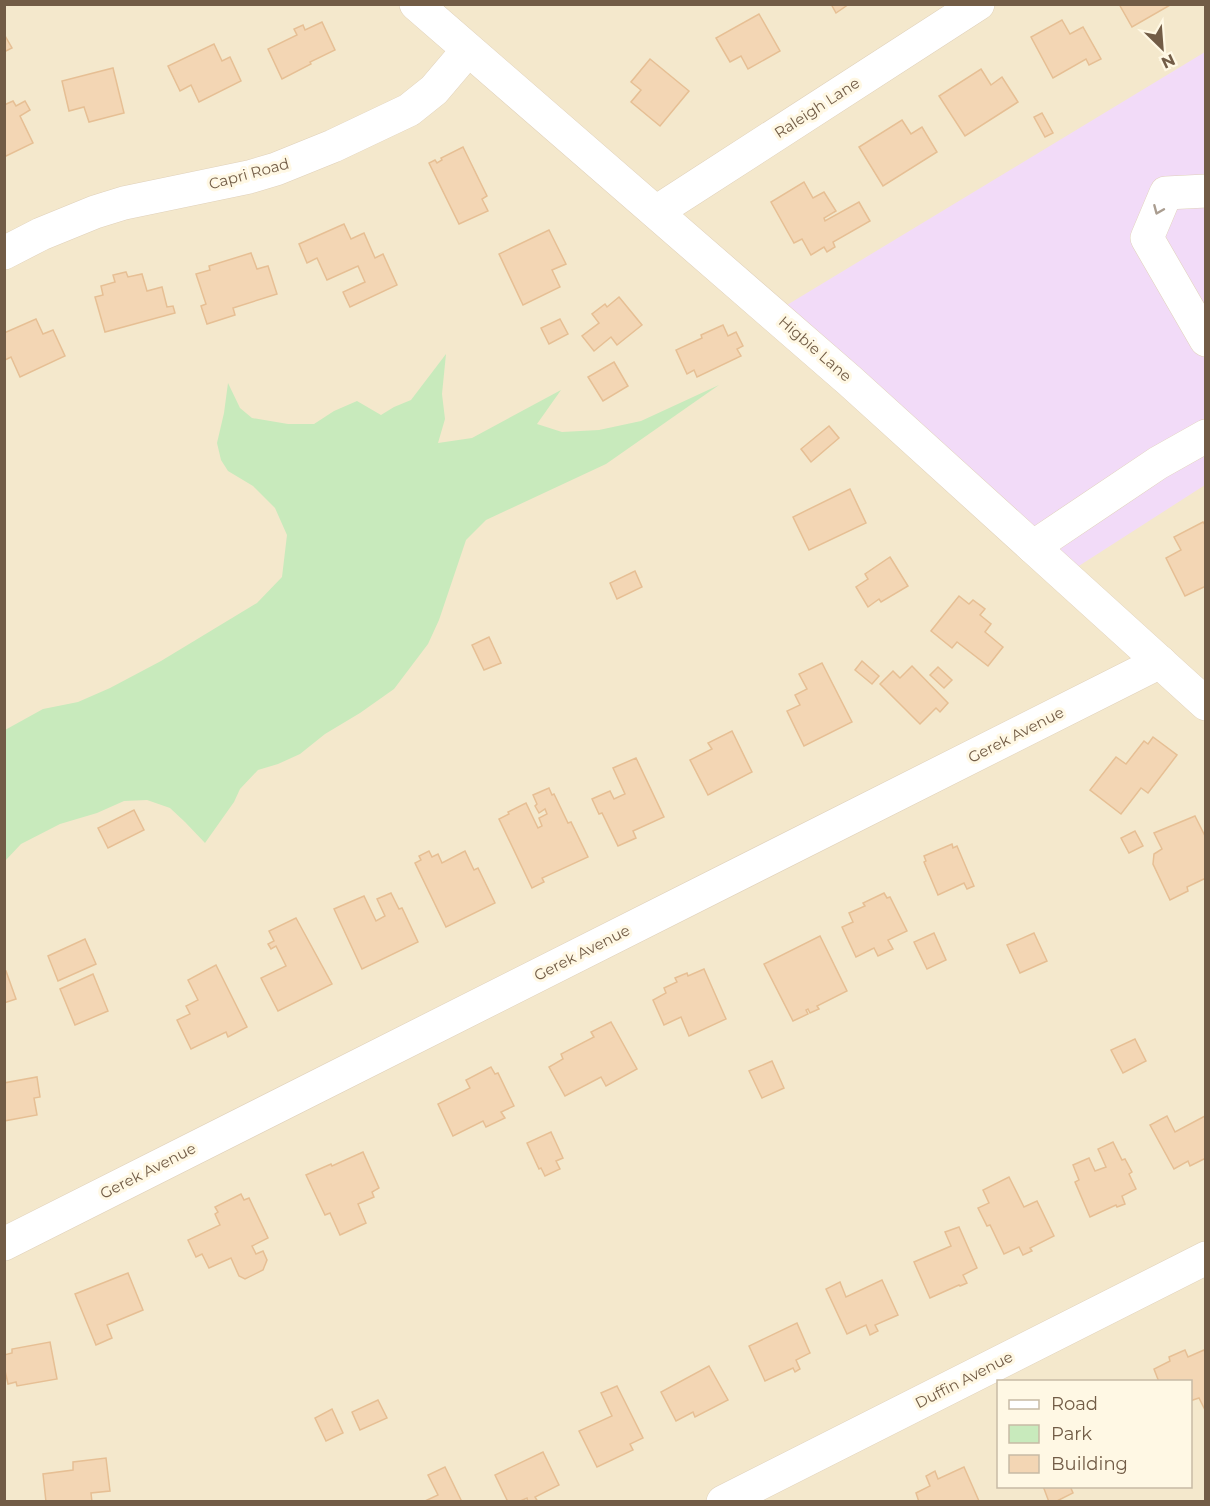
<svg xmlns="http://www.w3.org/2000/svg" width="1210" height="1506" font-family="Montserrat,sans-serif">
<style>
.residential{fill:#f4e8cc;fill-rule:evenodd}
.education{fill:#f2dbf8}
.green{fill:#c8eabc}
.building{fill:#f3d6b4;stroke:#e6bf94;stroke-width:1.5}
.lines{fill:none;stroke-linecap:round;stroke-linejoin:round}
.minor-casing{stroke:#e0d1ba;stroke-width:34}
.minor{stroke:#fff;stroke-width:33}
.oneway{stroke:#aa9d90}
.labels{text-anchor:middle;stroke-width:6;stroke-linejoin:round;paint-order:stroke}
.street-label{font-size:15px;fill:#725c46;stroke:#fff8e4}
</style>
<rect width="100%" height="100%" fill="#fdf5dd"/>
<path class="residential" d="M5 5H1205V1501L5 1502ZM998 1382H1190V1486H998Z"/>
<polygon class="education" points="1205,52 1205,485 1071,571 787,305"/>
<polygon class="green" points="446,354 442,394 445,419 438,443 472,438 561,390 537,424 562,432 599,430 641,421 719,385 606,464 486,520 466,540 439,620 428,644 394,689 360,713 325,734 300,754 278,764 258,770 240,789 234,802 205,843 185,822 170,808 147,800 124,801 97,813 60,824 21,844 5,861 5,730 43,709 78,702 110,688 161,661 257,603 282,577 287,535 275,508 253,486 228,471 221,460 217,443 224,413 228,383 240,408 252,418 288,424 314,424 334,411 357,401 381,415 394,407 411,400"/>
<g class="building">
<polygon points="831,4 849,4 836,13"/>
<polygon points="1119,4 1172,4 1132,27"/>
<polygon points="759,14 780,51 748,69 741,56 730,62 716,38"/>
<polygon points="1062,20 1070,34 1083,27 1101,59 1089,65 1086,59 1053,78 1031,37"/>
<polygon points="322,22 335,50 310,62 311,64 282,79 268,49 297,35 294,29 303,25 305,30"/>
<polygon points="4,34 12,48 4,52"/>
<polygon points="214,44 222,61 230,57 241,81 199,102 191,85 180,91 168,66"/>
<polygon points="650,59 689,91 660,126 631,102 641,90 631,82"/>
<polygon points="113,68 124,113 89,122 84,107 69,111 62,81"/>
<polygon points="981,69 991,85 1002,77 1018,102 965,136 939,96"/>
<polygon points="13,101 16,106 25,101 30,110 20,116 33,143 4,157 4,105"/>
<polygon points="1042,113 1053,133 1045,137 1034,117"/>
<polygon points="902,120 911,134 922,127 937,152 883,186 859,147"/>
<polygon points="463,147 487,196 482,199 488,211 459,224 429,163 435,160 437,163 442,160 441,158"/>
<polygon points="804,182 813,198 824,192 836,211 824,218 825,221 859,202 870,221 833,242 835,247 827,252 824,247 811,255 802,239 794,243 771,202"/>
<polygon points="344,224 351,239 364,233 375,258 383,254 397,285 350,307 343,292 365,282 358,266 327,280 317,258 307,263 299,244"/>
<polygon points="549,230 566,264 552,270 560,287 523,305 499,254"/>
<polygon points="251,253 257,269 268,266 277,294 233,308 235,315 207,324 201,306 206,304 196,274 210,270 209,266"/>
<polygon points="126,272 128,277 142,274 147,291 162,287 167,307 173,306 175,313 105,332 95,297 103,295 101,286 115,282 113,275"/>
<polygon points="619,297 642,325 617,345 611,337 594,351 582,336 599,323 592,314 605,304 607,307"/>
<polygon points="36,319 43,334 53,330 65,356 20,377 11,357 5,360 4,358 4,333"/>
<polygon points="560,319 568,334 549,344 541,328"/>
<polygon points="723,325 728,336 736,332 743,346 737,349 741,356 697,377 694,370 687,374 676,350 702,338 701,335"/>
<polygon points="614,362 628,386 603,401 588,377"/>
<polygon points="829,426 839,438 811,462 801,449"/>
<polygon points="850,489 866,523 809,550 793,517"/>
<polygon points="1203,522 1206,526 1206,586 1185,596 1166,558 1181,550 1174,537"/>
<polygon points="890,557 908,586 881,602 879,599 868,607 856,587 868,579 865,574"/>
<polygon points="635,571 642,587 617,599 610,583"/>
<polygon points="959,596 969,604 973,600 985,609 980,615 991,624 985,632 1003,647 988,666 957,642 952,648 931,631"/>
<polygon points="489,637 501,663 484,670 472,645"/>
<polygon points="862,661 879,676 872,684 855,670"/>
<polygon points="822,663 852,722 804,746 787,711 800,705 795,695 807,689 799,674"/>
<polygon points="912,666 948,703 940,712 936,708 920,724 880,684 893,671 900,678"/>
<polygon points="938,667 952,680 944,688 930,675"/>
<polygon points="732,731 752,772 708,795 690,760 712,749 708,743"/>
<polygon points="1153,737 1177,755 1148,793 1141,788 1121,814 1090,790 1116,757 1126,764 1144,741 1148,744"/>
<polygon points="636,758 664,817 633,831 636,838 618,846 602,813 599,814 592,799 610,791 614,799 625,794 613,768"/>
<polygon points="549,788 552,795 554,794 568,823 571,822 588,857 542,878 544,882 532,888 499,819 509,814 508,812 526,803 538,828 542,826 539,818 547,814 545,809 539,813 535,806 537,804 533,795"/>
<polygon points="134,810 144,830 108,848 98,828"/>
<polygon points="1195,816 1206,838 1206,878 1187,887 1188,891 1170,900 1153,864 1154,854 1162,849 1154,833"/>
<polygon points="1135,831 1143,846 1129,853 1121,838"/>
<polygon points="952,844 953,848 957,846 974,886 967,889 964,883 938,895 924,862 926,861 924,856"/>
<polygon points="429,851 432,857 438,854 442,863 465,851 474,870 478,868 495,903 446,927 415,863 421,860 419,856"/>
<polygon points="391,893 399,909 402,908 418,942 362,969 334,909 364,896 376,921 385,916 377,899"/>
<polygon points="884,893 887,898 890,897 907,931 888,940 893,949 878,956 874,948 856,957 842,927 853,922 849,913 865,906 863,903"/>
<polygon points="296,918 332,984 278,1011 261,978 286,966 276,946 271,949 268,944 274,941 269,931"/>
<polygon points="934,933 946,960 927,969 914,942"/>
<polygon points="1034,933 1047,961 1020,973 1007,945"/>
<polygon points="820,936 847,991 817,1006 819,1009 810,1013 808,1009 806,1010 808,1014 793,1021 764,964"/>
<polygon points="85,939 96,964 58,981 48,956"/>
<polygon points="216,965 247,1027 228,1037 226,1032 191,1049 177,1020 190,1014 186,1006 198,1000 188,980"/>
<polygon points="704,969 726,1019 689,1036 681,1017 664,1025 653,1000 666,993 664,988 677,982 675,978 687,973 688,976"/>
<polygon points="6,971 16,999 4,1003 4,972"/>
<polygon points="93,974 108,1011 75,1025 60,989"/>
<polygon points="611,1022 637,1069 606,1086 601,1077 565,1096 549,1067 563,1059 561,1054 594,1037 591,1032"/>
<polygon points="1135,1039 1146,1061 1123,1073 1111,1050"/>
<polygon points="772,1061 784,1088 762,1098 749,1071"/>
<polygon points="491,1067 495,1074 498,1073 514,1106 501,1112 505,1118 486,1127 483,1121 453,1136 438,1104 470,1088 466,1080"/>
<polygon points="37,1077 40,1097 34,1098 37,1115 4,1121 4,1083"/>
<polygon points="1167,1116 1175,1132 1205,1116 1206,1158 1190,1166 1188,1161 1174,1169 1150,1125"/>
<polygon points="551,1132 563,1158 556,1161 560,1169 545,1176 541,1168 539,1169 527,1143"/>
<polygon points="1113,1142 1122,1160 1125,1159 1132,1172 1129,1174 1136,1189 1122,1196 1125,1204 1117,1207 1116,1205 1090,1217 1075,1182 1079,1180 1073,1165 1089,1158 1095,1171 1106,1167 1098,1149"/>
<polygon points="363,1152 379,1188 372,1192 374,1197 358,1204 366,1223 340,1235 330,1213 325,1215 306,1175 331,1164 332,1166"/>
<polygon points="1009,1177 1024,1207 1037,1201 1054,1236 1030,1248 1032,1251 1023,1255 1019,1247 1004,1254 990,1225 987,1226 978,1208 989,1203 983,1190"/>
<polygon points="241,1194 244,1200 249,1198 268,1238 252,1246 256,1254 263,1251 267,1260 263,1270 245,1279 239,1276 231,1258 209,1268 202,1254 196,1257 188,1240 220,1225 215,1214 218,1212 215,1207"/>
<polygon points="959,1227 977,1268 963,1275 967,1283 960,1286 959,1285 930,1298 914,1262 951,1246 945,1232"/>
<polygon points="128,1273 143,1310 107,1325 112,1338 96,1345 75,1294"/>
<polygon points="882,1280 898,1315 875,1325 878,1331 870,1335 866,1325 847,1334 826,1289 840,1282 846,1297"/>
<polygon points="797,1323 810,1353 796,1360 800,1369 795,1372 793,1368 765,1381 749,1346"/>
<polygon points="50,1342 57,1379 17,1386 16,1382 8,1384 4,1366 4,1355 12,1353 12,1349"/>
<polygon points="1185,1350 1188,1357 1204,1350 1206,1353 1206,1412 1199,1398 1190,1401 1190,1382 1159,1382 1154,1369 1170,1361 1169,1357"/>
<polygon points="709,1366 728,1400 695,1417 693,1412 676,1421 661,1392"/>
<polygon points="617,1386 643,1438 630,1444 633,1450 597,1467 579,1431 612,1416 601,1393"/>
<polygon points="378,1400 387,1418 360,1430 352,1412"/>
<polygon points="332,1409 343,1433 326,1441 315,1418"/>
<polygon points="543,1452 559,1485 535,1497 538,1502 528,1502 527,1498 518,1502 508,1502 495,1475"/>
<polygon points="106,1458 110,1491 91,1493 92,1502 46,1502 43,1474 73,1470 73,1462"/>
<polygon points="445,1467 462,1502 423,1502 438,1495 428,1475"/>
<polygon points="964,1467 979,1501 919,1502 916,1493 930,1486 926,1476 935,1471 938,1479"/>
<polygon points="1043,1486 1070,1486 1073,1493 1055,1502 1049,1502"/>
</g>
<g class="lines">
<g class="minor-casing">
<g id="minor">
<polyline points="416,4 850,381 1206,704"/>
<polyline points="1206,191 1166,193 1147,238 1206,340"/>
<polyline points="656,212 978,4"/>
<polyline points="4,253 41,234 95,212 124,203 249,177 276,169 333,146 409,110 434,90 468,50"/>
<polyline points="1033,547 1158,463 1206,436"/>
<polyline points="4,1244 1160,662"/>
<polyline points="723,1502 1206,1258"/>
</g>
</g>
<use href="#minor" class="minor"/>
</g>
<defs><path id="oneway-chevron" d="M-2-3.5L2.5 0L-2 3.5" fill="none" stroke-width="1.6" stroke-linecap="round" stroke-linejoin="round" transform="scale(1.5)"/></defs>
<use class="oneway" href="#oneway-chevron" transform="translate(1158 210) rotate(113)"/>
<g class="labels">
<g class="street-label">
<text transform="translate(817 108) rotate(-33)" y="5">Raleigh Lane</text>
<text transform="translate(249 174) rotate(-15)" y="5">Capri Road</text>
<text transform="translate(815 349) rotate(41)" y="5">Higbie Lane</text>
<text transform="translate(1016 735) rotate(-27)" y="5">Gerek Avenue</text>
<text transform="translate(582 953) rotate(-27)" y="5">Gerek Avenue</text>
<text transform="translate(148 1171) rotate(-27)" y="5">Gerek Avenue</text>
<text transform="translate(964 1380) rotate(-27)" y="5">Duffin Avenue</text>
</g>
</g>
<rect width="1210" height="1506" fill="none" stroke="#725c46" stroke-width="12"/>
<rect x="997" y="1380" width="195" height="108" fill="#fff8e4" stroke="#c7baa5" stroke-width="1.5"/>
<rect x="1009" y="1400" width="30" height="9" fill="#ffffff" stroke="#c7baa5" stroke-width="1.5"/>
<text x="1051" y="1410" font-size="18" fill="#725c46">Road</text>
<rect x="1009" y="1425" width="30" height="18" fill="#c8eabc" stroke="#c7baa5" stroke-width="1.5"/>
<text x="1051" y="1440" font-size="18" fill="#725c46">Park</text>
<rect x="1009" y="1455" width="30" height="18" fill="#f3d6b4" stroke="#c7baa5" stroke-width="1.5"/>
<text x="1051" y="1470" font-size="18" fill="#725c46">Building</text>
<g transform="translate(1162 48) rotate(155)" stroke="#fff8e4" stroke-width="4.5" paint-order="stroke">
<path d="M0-4.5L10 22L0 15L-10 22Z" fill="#725c46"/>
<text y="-9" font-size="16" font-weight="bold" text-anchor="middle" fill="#725c46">N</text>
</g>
</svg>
